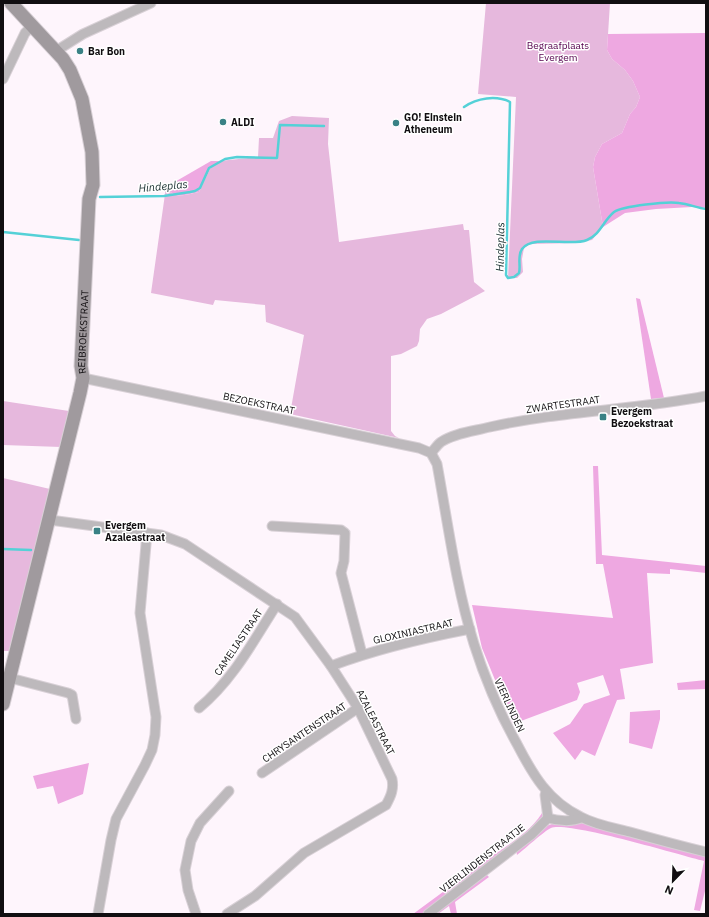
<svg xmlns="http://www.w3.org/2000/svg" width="709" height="917" font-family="'IBM Plex Sans',sans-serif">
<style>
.green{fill:#e6b8dd}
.forest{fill:#eea8e1}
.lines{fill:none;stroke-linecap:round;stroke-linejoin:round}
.stream{stroke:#54d1d7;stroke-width:2.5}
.street-casing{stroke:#d8d0d6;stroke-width:11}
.secondary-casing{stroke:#d8d0d6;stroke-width:15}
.street{stroke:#bdb9bc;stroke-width:9}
.secondary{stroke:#a09a9e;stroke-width:13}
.poi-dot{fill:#398185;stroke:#fff;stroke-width:1.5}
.labels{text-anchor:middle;stroke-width:3;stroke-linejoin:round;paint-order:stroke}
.park-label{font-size:10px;fill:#55004d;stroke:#fff}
.poi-label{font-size:10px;font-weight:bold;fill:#110e11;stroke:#fff;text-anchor:start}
.street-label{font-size:10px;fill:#110e11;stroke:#fff}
.water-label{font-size:11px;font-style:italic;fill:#192f30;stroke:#fff}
</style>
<rect width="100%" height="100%" fill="#fef5fc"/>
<g class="green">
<polygon points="486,3 610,3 607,50 612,59 625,70 633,81 640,97 636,107 630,114 622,133 602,144 595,157 593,167 603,227 592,240 577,243 530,244 524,248 522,259 523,272 517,278 508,278 516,97 478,94"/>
<path d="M292 116 329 118 328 144 339 242 463 224 464 230H469L474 282 485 291 441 314 427 319 420 329 419 341 417 346 401 354 391 356V431L395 436 399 438 290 414 304 335 266 322 265 305 215 300 213 305 151 293 166 187C175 201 186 194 199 192L210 169 219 161 258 157 259 138H273L279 121Z"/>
<polygon points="3,401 69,411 61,447 3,445"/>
<polygon points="3,478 50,489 11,651 3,651"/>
</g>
<g class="forest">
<polygon points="706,33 706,208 692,207 656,209 625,213 603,227 593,167 595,157 602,144 622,133 630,114 636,107 640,97 633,81 625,70 612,59 607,50 608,34"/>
<path d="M211 161H219L210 169 199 192C185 194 176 201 166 187Z"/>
<polygon points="636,298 640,299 664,398 651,399"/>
<polygon points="593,466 598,466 602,555 706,566 706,573 670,569 670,574 647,573 653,663 620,669 625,699 617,700 595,756 582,750 575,760 553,733 570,724 584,704 610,695 603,675 577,683 580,692 577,700 513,724 482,648 472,605 613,618 603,564 596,564"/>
<polygon points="706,626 706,689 678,690 677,683 706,680"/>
<polygon points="660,710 660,719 652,749 629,743 630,712"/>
<polygon points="89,763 83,794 58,804 53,786 37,789 33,776"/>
<path d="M544 809V818L483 871 489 877 455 902 457 914H451L449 906 438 914H413C437 896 461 879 485 861 503 848 535 830 544 809Z"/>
<path d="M574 821 706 855V887L700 911 694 910 704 861C679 855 568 821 551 828 544 831 525 849 517 855L516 850 543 827 558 822Z"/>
</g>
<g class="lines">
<g class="stream">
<path d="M464 107C477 98 496 95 510 102L506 275 508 278 514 277 519 273C521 266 517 256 522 249 533 234 571 247 587 240 600 235 603 221 614 212 623 206 668 201 679 203 689 204 697 208 706 209"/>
<polyline points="100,197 164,196 190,192 195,191 200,188 209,168 225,159 237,157 277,158 280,125 324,126"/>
<polyline points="3,232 79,240"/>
<polyline points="3,549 31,550"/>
</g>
<g class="street-casing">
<g id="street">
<polyline points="56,51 83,34 151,3"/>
<polyline points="3,79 25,33 32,26"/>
<path d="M83 378 419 448 431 453 437 464C448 524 456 586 474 644 485 679 499 712 517 744 533 775 548 801 581 817 596 825 614 828 630 832 655 839 681 846 706 852"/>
<path d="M431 453C434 450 437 445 441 442 454 433 475 431 490 427 561 411 635 410 706 396"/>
<path d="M50 520 161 535 185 544 295 617 331 666 358 708 392 779C394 789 391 796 386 805L304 853 255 896 227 914"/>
<polyline points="272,526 341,530 345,533 344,561 341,573 362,654"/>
<path d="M331 666C376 649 423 638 470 629"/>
<polyline points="10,678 68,693 72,695 76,719"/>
<path d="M199 708C233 680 254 640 277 604"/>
<polyline points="262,773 358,708"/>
<polyline points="546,792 545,795 548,818"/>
<path d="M548 818C558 821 572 822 581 818"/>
<polyline points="98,914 111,840 116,819 145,765 152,750 155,735 156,717 140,613 147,533"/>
<polyline points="196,914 188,890 185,870 191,841 200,823 229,791"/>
<polyline points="428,914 531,835 548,818"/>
</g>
</g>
<g class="secondary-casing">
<g id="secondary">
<path id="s1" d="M3 704 80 393 83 378 81 366 89 199 93 185 92 152 82 99 70 70 63 59 11 3"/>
</g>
</g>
<use href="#street" class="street"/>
<use href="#secondary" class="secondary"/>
</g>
<g class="poi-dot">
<circle cx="80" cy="51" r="4"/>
<circle cx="223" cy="122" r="4"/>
<circle cx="396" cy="123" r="4"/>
<rect x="599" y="413" width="8" height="8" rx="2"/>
<rect x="93" y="527" width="8" height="8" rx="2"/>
</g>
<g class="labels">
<g class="park-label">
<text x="558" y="49">Begraafplaats<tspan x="558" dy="12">Evergem</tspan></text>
</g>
<g class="poi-label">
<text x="88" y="55">Bar Bon</text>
<text x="404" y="121">GO! Einstein<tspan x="404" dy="12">Atheneum</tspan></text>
<text x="231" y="126">ALDI</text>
<text x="611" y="415">Evergem<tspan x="611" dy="12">Bezoekstraat</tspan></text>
<text x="105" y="529">Evergem<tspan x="105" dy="12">Azaleastraat</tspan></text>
</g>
<g class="street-label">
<text dy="4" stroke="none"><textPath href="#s1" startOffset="382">REIBROEKSTRAAT</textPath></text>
<text transform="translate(259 403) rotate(12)" y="4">BEZOEKSTRAAT</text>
<text transform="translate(563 404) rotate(-8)" y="4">ZWARTESTRAAT</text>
<text transform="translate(413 631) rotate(-13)" y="4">GLOXINIASTRAAT</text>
<text transform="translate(238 642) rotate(-56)" y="4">CAMELIASTRAAT</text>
<text transform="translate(510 705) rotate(65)" y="4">VIERLINDEN</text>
<text transform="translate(376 722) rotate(63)" y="4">AZALEASTRAAT</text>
<text transform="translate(304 732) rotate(-34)" y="4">CHRYSANTENSTRAAT</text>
<text transform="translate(482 858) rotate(-38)" y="4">VIERLINDENSTRAATJE</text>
</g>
<g class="water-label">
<text transform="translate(163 186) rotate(-5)" y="4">Hindeplas</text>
<text transform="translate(500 247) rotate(-89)" y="4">Hindeplas</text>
</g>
</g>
<rect width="709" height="917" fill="none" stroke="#110e11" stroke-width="8"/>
<g transform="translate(673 881) rotate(203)" stroke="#ffffff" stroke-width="3" paint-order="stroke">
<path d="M0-3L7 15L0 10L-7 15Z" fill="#110e11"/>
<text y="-6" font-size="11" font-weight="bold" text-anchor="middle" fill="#110e11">N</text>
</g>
</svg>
